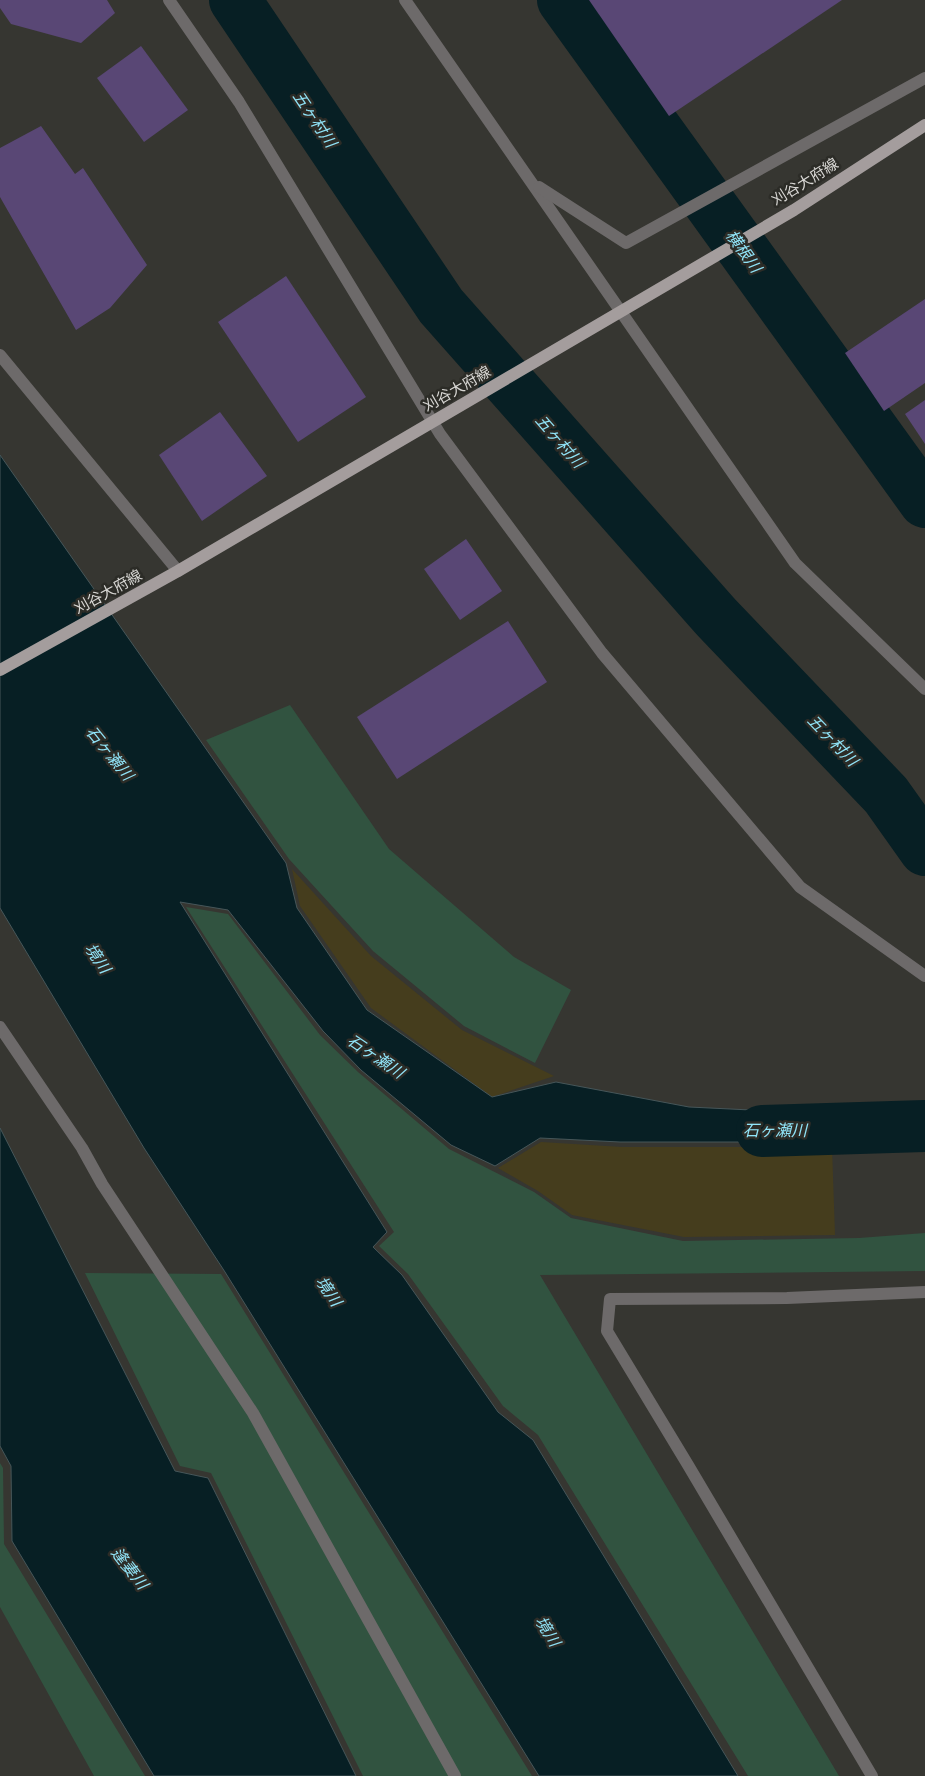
<svg xmlns="http://www.w3.org/2000/svg" width="925" height="1776" font-family="Mulish,'Noto Sans JP',sans-serif">
<style>
.green{fill:#315340}
.sand{fill:#453d1d}
.water{fill:#071f24;stroke:#465659}
.lines{fill:none;stroke-linecap:round;stroke-linejoin:round}
.river{stroke:#071f24;stroke-width:52}
.building{fill:#594775}
.minor{stroke:#6d6a6a;stroke-width:12}
.major{stroke:#a49d9d;stroke-width:12}
.labels{text-anchor:middle;stroke-width:5;stroke-linejoin:round;paint-order:stroke}
.street-label{font-size:15px;fill:#d8d7d4;stroke:#2c2c27}
.water-label{font-size:16px;font-style:italic;fill:#91e5f9;stroke:#2c2c27}
</style>
<rect width="100%" height="100%" fill="#363631"/>
<g class="green">
<polygon points="290,705 389,849 514,957 571,990 535,1063 464,1026 373,951 289,859 206,740"/>
<polygon points="186,907 228,914 320,1035 358,1072 449,1149 534,1192 571,1218 683,1241 859,1238 925,1233 925,1271 540,1275 839,1776 748,1776 538,1435 503,1406 408,1274 379,1246 394,1232"/>
<polygon points="85,1273 221,1274 532,1776 363,1776 211,1473 180,1466"/>
<polygon points="0,1463 3,1468 4,1544 145,1776 94,1776 0,1607"/>
</g>
<g class="sand">
<polygon points="292,869 371,956 462,1030 554,1076 492,1097 371,1008 300,906"/>
<polygon points="541,1142 622,1147 832,1147 835,1235 684,1237 572,1215 538,1191 498,1168"/>
</g>
<g class="water">
<polygon points="0,455 286,863 297,908 367,1010 492,1097 556,1082 689,1107 833,1114 833,1142 620,1142 540,1138 495,1166 451,1145 361,1070 323,1031 228,910 180,902 387,1232 373,1247 402,1275 498,1412 533,1440 738,1776 539,1776 225,1272 144,1148 0,908"/>
<polygon points="0,1128 175,1471 208,1478 356,1776 154,1776 12,1541 11,1466 0,1446"/>
</g>
<g class="lines">
<g class="river">
<polyline points="235,0 441,306 716,617 886,795 925,850"/>
<polyline points="563,0 925,502"/>
<polyline points="762,1131 925,1126"/>
</g>
</g>
<g class="building">
<polygon points="0,0 107,0 115,13 81,43 11,24 0,8"/>
<polygon points="589,0 842,0 669,116"/>
<polygon points="141,46 188,110 144,142 97,78"/>
<polygon points="41,126 75,174 83,168 147,265 110,308 76,330 0,197 0,148"/>
<polygon points="286,276 366,397 298,442 218,322"/>
<polygon points="925,299 925,383 884,411 845,353"/>
<polygon points="925,400 925,444 905,414"/>
<polygon points="220,412 267,476 202,521 159,455"/>
<polygon points="466,539 502,591 460,620 424,569"/>
<polygon points="508,621 547,682 397,779 357,717"/>
</g>
<g class="lines">
<g class="minor">
<polyline points="169,0 239,102 440,434 602,653 800,887 925,976"/>
<polyline points="405,0 795,563 925,689"/>
<polyline points="539,187 626,243 925,78"/>
<polyline points="0,355 178,571"/>
<polyline points="0,1027 82,1148 102,1184 253,1413 455,1776"/>
<polyline points="872,1776 688,1465 607,1331 610,1299 787,1298 925,1292"/>
</g>
<polyline class="major" points="0,670 178,571 794,210 925,125"/>
</g>
<g class="labels">
<g class="street-label">
<text transform="translate(805 182) rotate(-32)" y="5">刈谷大府線</text>
<text transform="translate(457 389) rotate(-30)" y="5">刈谷大府線</text>
<text transform="translate(108 592) rotate(-29)" y="5">刈谷大府線</text>
</g>
<g class="water-label">
<text transform="translate(315 119) rotate(56)" y="6">五ヶ村川</text>
<text transform="translate(744 251) rotate(54)" y="6">横根川</text>
<text transform="translate(560 441) rotate(49)" y="6">五ヶ村川</text>
<text transform="translate(833 740) rotate(46)" y="6">五ヶ村川</text>
<text transform="translate(110 753) rotate(51)" y="6">石ヶ瀬川</text>
<text transform="translate(98 958) rotate(55)" y="6">境川</text>
<text transform="translate(376 1056) rotate(34)" y="6">石ヶ瀬川</text>
<text x="775" y="1136">石ヶ瀬川</text>
<text transform="translate(329 1291) rotate(55)" y="6">境川</text>
<text transform="translate(130 1568) rotate(52)" y="6">逢妻川</text>
<text transform="translate(548 1631) rotate(58)" y="6">境川</text>
</g>
</g>
</svg>
